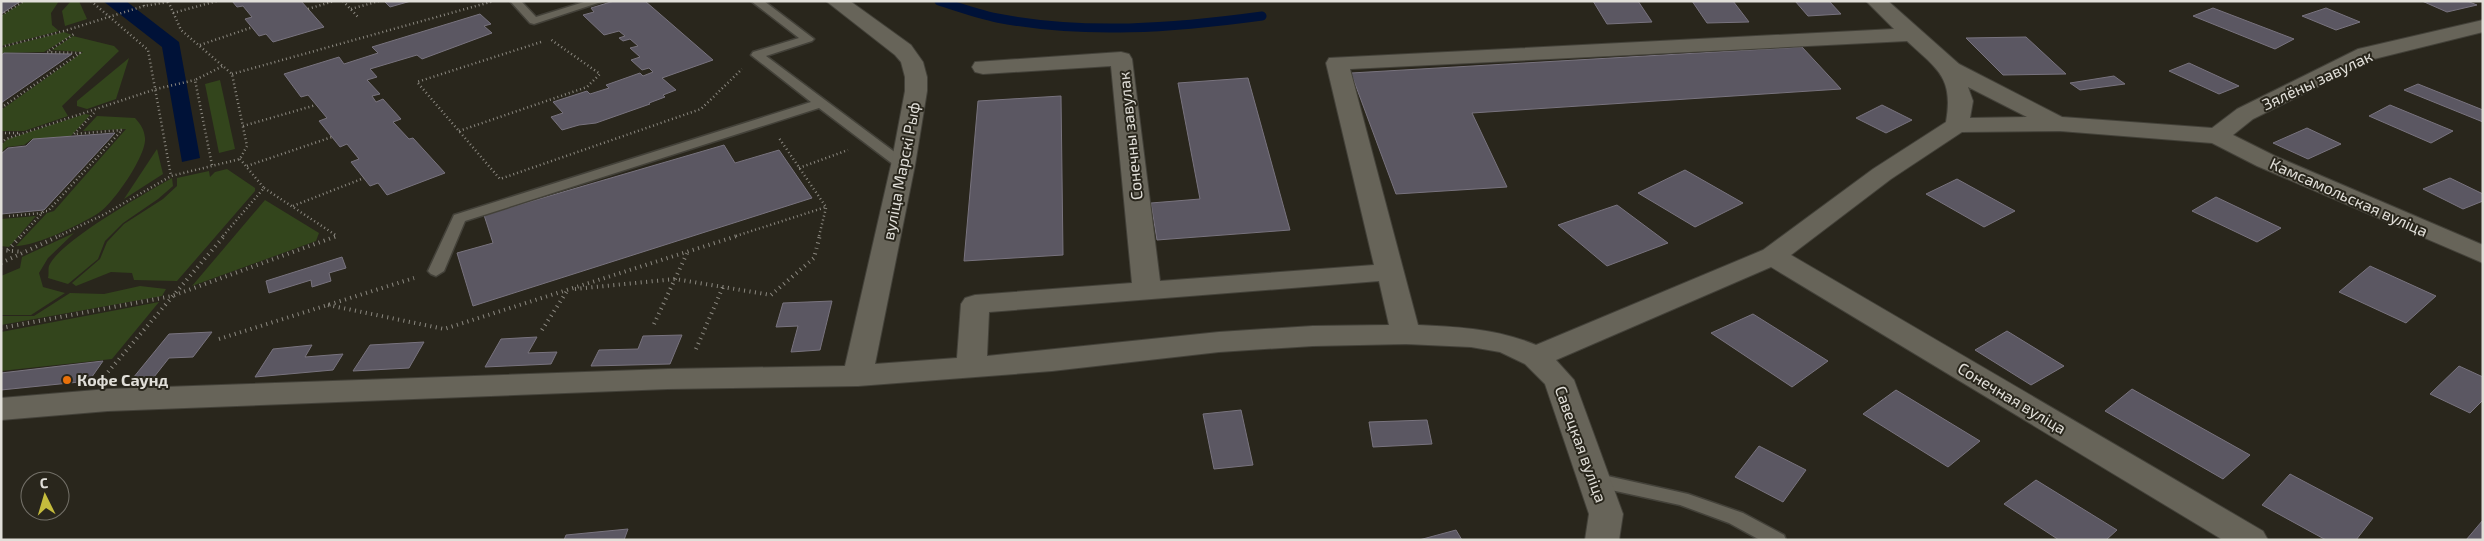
<svg xmlns="http://www.w3.org/2000/svg" width="2484" height="541" font-family="'Exo 2',sans-serif">
<style>
.green{fill:#33451c}
.water{fill:#001238}
.lines{fill:none;stroke-linecap:round;stroke-linejoin:round}
.stream{stroke:#001238;stroke-width:9}
.building{fill:#5b5762;stroke:#78737e}
.lane-casing{stroke:#434139;stroke-width:3}
.street-casing{stroke:#434139;stroke-width:2}
.path-far1{stroke:#8c8981;stroke-width:2.5;stroke-dasharray:1 3;stroke-linecap:butt}
.path{stroke:#8c8981;stroke-width:4;stroke-dasharray:1 4.5;stroke-linecap:butt}
.lane{fill:#676459;fill-rule:evenodd}
.street{fill:#676459;fill-rule:evenodd}
.food-dot{fill:#e8710a;stroke:#29261c;stroke-width:2}
.labels{text-anchor:middle;stroke-width:4;stroke-linejoin:round;paint-order:stroke}
.street-label{font-size:16px;fill:#e1dfd9;stroke:#29261c}
.poi-label{font-size:16px;font-weight:bold;fill:#e1dfd9;stroke:#29261c;text-anchor:start}
</style>
<rect width="100%" height="100%" fill="#29261c"/>
<g class="green">
<polygon points="25,1 59,1 51,13 52,25 59,31 1,46 1,16"/>
<polygon points="71,1 79,1 87,19 65,26 62,11"/>
<polygon points="64,32 72,35 44,52 1,53 1,48"/>
<polygon points="73,36 114,46 119,51 62,106 68,116 24,131 1,131 1,110 83,52 52,50"/>
<polygon points="129,58 116,99 87,109 77,106 77,101"/>
<polygon points="220,80 235,149 219,153 205,84"/>
<polygon points="85,114 90,115 71,136 32,139 24,145 7,147 1,152 1,145 8,139"/>
<path d="M97 116 135 118C141 125 144 129 145 138 147 155 112 206 97 214 79 225 36 246 16 246L47 213 54 211 126 129 83 131Z"/>
<polygon points="157,149 163,174 124,199"/>
<polygon points="227,169 255,188 255,191 177,281 134,280 132,273 111,272 76,286 72,283 100,259 107,242 124,224 163,199 177,186 177,178 209,171 210,177 215,172"/>
<path d="M172 178 173 186 158 199 123 223 105 241 98 259 68 284 48 278C49 275 48 269 49 266 59 241 146 193 172 178Z"/>
<polygon points="265,200 319,233 316,241 192,286"/>
<polygon points="36,216 9,247 1,246 1,219"/>
<polygon points="74,233 48,258 39,273 43,287 65,293 31,315 1,315 1,276 20,268 22,257"/>
<polygon points="140,286 166,289 162,296 1,325 1,316 34,316 70,293 104,294"/>
<polygon points="159,302 112,359 1,371 1,332"/>
</g>
<polygon class="water" points="103,1 126,1 179,42 200,158 182,162 162,47"/>
<g class="lines">
<path class="stream" d="M939 1C958 7 978 14 997 18 1085 35 1174 28 1262 16"/>
</g>
<g class="building">
<polygon points="1,1 21,1 1,14"/>
<polygon points="232,1 301,1 324,27 273,42 266,34 259,36 245,19 252,17 243,6 237,7"/>
<polygon points="388,1 411,1 390,7 385,2"/>
<polygon points="614,1 645,1 713,60 662,78 676,90 663,95 665,97 649,103 650,104 596,123 579,125 562,130 551,117 563,113 553,102 587,91 590,94 609,88 606,85 640,73 643,76 653,72 649,68 642,70 631,60 640,57 630,48 638,46 630,39 623,41 619,38 625,36 619,31 604,35 583,15 594,12 591,8"/>
<polygon points="1593,1 1638,1 1652,22 1607,24"/>
<polygon points="1692,1 1733,1 1749,22 1707,23"/>
<polygon points="1795,1 1829,1 1841,14 1808,16"/>
<polygon points="2422,1 2467,1 2477,5 2447,12"/>
<polygon points="2213,8 2294,39 2275,49 2193,16"/>
<polygon points="2326,8 2360,22 2336,30 2302,16"/>
<polygon points="480,14 491,24 484,26 492,33 422,59 417,55 370,69 377,77 367,80 380,94 372,96 376,102 383,99 401,119 393,122 409,139 413,138 445,173 387,195 378,183 370,186 351,162 359,159 347,144 340,147 319,121 327,118 308,95 301,97 284,74 339,57 344,64 378,53 372,47"/>
<polygon points="2026,37 2066,74 2003,75 1966,38"/>
<polygon points="1802,47 1841,89 1472,113 1507,187 1396,194 1351,73"/>
<polygon points="4,53 72,54 1,103 1,55"/>
<polygon points="2189,63 2239,86 2219,94 2169,71"/>
<polygon points="2114,76 2125,84 2080,90 2070,83"/>
<polygon points="1248,78 1290,230 1157,240 1151,203 1200,199 1178,83"/>
<polygon points="2418,84 2483,110 2483,122 2404,90"/>
<polygon points="1061,96 1063,255 964,261 978,101"/>
<polygon points="1882,105 1912,120 1886,133 1856,118"/>
<polygon points="2390,105 2453,131 2431,143 2369,116"/>
<polygon points="2307,128 2341,144 2308,159 2273,143"/>
<polygon points="115,133 44,210 1,214 1,154 8,148 26,146 33,139"/>
<polygon points="724,145 735,163 779,150 812,198 473,306 457,253 493,243 484,215"/>
<polygon points="1685,170 1743,203 1695,227 1638,193"/>
<polygon points="2450,178 2483,194 2483,201 2463,209 2423,189"/>
<polygon points="1957,179 2015,211 1984,227 1926,194"/>
<polygon points="2216,197 2281,228 2257,242 2192,211"/>
<polygon points="1617,205 1668,243 1607,266 1558,225"/>
<polygon points="342,257 346,268 329,273 331,281 312,287 311,280 269,293 266,281"/>
<polygon points="2370,266 2436,296 2406,323 2339,292"/>
<polygon points="832,301 820,350 791,352 798,326 776,327 783,303"/>
<polygon points="1753,314 1828,361 1792,387 1711,333"/>
<polygon points="2007,331 2064,366 2031,385 1975,350"/>
<polygon points="212,332 193,357 169,358 154,377 133,378 169,334"/>
<polygon points="682,335 670,364 591,366 599,350 638,349 643,336"/>
<polygon points="537,337 528,353 557,352 551,364 485,367 501,339"/>
<polygon points="424,342 409,368 353,371 370,345"/>
<polygon points="312,345 305,357 343,354 333,370 255,377 273,349"/>
<polygon points="103,361 89,381 1,390 1,373"/>
<polygon points="2459,366 2483,377 2483,400 2470,413 2430,394"/>
<polygon points="2132,389 2250,455 2223,479 2105,411"/>
<polygon points="1896,390 1980,441 1948,467 1863,414"/>
<polygon points="1241,410 1253,465 1214,469 1203,414"/>
<polygon points="1427,420 1432,444 1373,447 1369,422"/>
<polygon points="1759,446 1806,470 1783,502 1735,477"/>
<polygon points="2290,474 2373,518 2356,540 2326,540 2262,505"/>
<polygon points="2036,480 2117,530 2106,540 2059,540 2004,504"/>
<polygon points="2483,520 2483,540 2466,540"/>
<polygon points="628,529 624,540 564,540 566,535"/>
<polygon points="1456,530 1462,540 1419,540"/>
</g>
<g class="lines">
<g class="lane-casing">
<g id="lane">
<polygon points="510,1 521,1 536,17 587,1 604,1 534,24 530,23"/>
<polygon points="751,1 764,1 814,39 812,41 766,56 908,162 910,165 908,168 898,168 819,108 465,221 444,271 436,276 431,274 428,271 454,215 811,102 751,55 753,52 799,38"/>
<polygon points="1594,473 1688,494 1743,513 1784,535 1786,540 1760,540 1729,523 1680,505 1588,485 1585,480 1588,475"/>
</g>
</g>
<g class="street-casing">
<path id="street" d="M826 1H850L911 45 923 62 927 77V91L915 165 875 364 957 358 961 304 965 298 975 295 1132 283 1111 66 983 74 975 72 972 67 975 62 1121 52 1129 54 1132 59 1160 281 1374 265 1326 63 1329 58 1894 29 1866 1H1888L1959 64 2062 117 2212 128 2237 109 2358 49 2483 20V32L2374 59 2253 119 2233 135 2275 156 2483 245V263L2257 166 2212 143 2060 131 1962 132 1891 179 1791 255 2263 531 2268 540H2223L1771 267 1556 360 1574 380 1623 514 1619 540H1585L1589 514 1545 384 1525 364 1500 352 1471 347 1406 344 1313 346 1219 352 1052 371 858 386 668 389 108 411 1 420V398L108 389 668 369 845 366 891 165 905 91V77L901 62 895 55ZM1907 41C1937 69 1954 77 1946 122L1873 169 1763 250 1536 345C1498 329 1459 327 1418 325L1350 69ZM1968 87 2027 117 1970 118 1973 101ZM1379 281 1389 325 1313 326 1219 332 987 356 989 312Z"/>
</g>
<g class="path-far1">
<polyline points="91,1 148,50 171,176 240,159 247,146 232,74 181,30 168,1"/>
<polyline points="143,1 144,6 168,2"/>
<polyline points="343,1 358,17"/>
<polyline points="308,9 334,1"/>
<polyline points="351,9 379,1"/>
<polyline points="173,13 217,1"/>
<polyline points="1,15 24,1"/>
<polyline points="541,42 417,82 500,179 701,109 742,69"/>
<polyline points="200,45 253,27"/>
<polyline points="1,47 64,31 144,6"/>
<polyline points="232,74 494,1"/>
<polyline points="1,108 80,53 47,52 74,34"/>
<polyline points="243,126 316,105"/>
<polyline points="459,131 587,87 600,74 550,39"/>
<polyline points="1,133 21,133"/>
<polyline points="1,143 6,139 156,89 195,80"/>
<polyline points="212,165 195,80 223,66"/>
<polyline points="247,166 332,137"/>
<polyline points="799,168 848,150"/>
<polyline points="264,188 337,236"/>
<polyline points="293,206 364,178"/>
<polyline points="9,216 42,213"/>
<polyline points="21,236 44,211 48,211 122,130 74,134 94,113"/>
<polyline points="59,236 105,214 171,176"/>
<polyline points="223,236 264,188 240,159"/>
<polyline points="736,236 826,207 779,138"/>
<polyline points="819,236 826,208"/>
</g>
<g class="path">
<polyline points="1,250 23,252"/>
<polyline points="8,250 22,235"/>
<polyline points="1,263 61,235"/>
<polyline points="575,289 675,279 771,295 814,258 820,235"/>
<polyline points="328,305 444,329 740,235"/>
<polyline points="654,324 688,251"/>
<polyline points="1,328 172,296 337,236 335,235"/>
<polyline points="542,330 567,291"/>
<polyline points="219,339 414,278"/>
<polyline points="696,349 723,287"/>
<polyline points="108,372 225,235"/>
</g>
<use href="#lane" class="lane"/>
<use href="#street" class="street"/>
</g>
<circle class="food-dot" cx="67" cy="380" r="5"/>
<g class="labels">
<g class="street-label">
<text transform="translate(2317 80) rotate(-25)" y="6">Зялёны завулак</text>
<text transform="translate(1130 136) rotate(-96)" y="6">Сонечны завулак</text>
<text transform="translate(901 171) rotate(-79)" y="6">вуліца Марскі Рыф</text>
<text transform="translate(2349 197) rotate(24)" y="6">Камсамольская вуліца</text>
<text transform="translate(2012 398) rotate(31)" y="6">Сонечная вуліца</text>
<text transform="translate(1581 444) rotate(70)" y="6">Савецкая вуліца</text>
</g>
<g class="poi-label">
<text x="77" y="386">Кофе Саунд</text>
</g>
</g>
<rect width="2484" height="541" fill="none" stroke="#e1dfd9" stroke-width="5"/>
<g transform="translate(45 496) rotate(355)"><circle r="24" fill="#29261c" stroke="#737068"/>
<path d="M0-4L9 19L0 12L-9 19Z" fill="#c5bc3d"/>
<text y="-8" font-size="14" font-weight="bold" text-anchor="middle" fill="#e1dfd9">С</text>
</g>
</svg>
